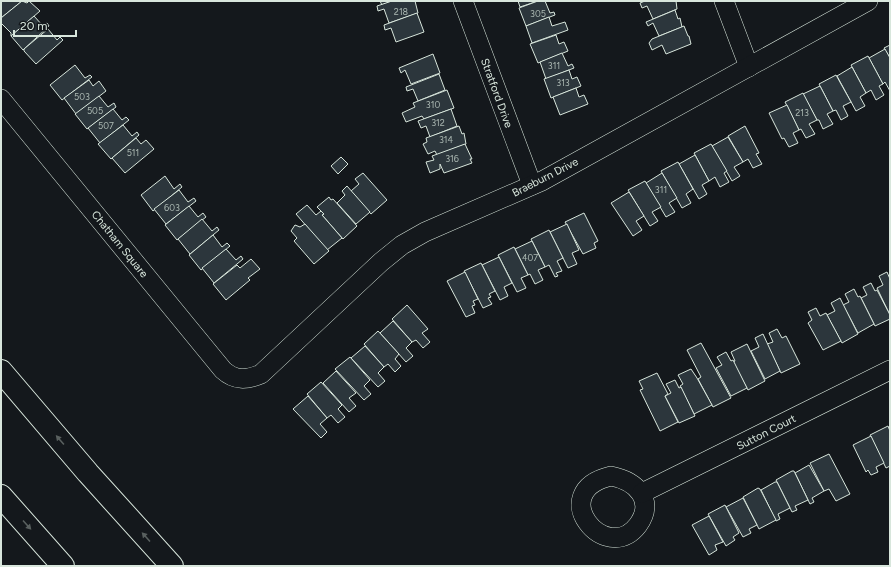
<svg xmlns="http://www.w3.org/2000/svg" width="891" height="567" font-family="Figtree,sans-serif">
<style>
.building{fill:#2c363c;stroke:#d8e6dc}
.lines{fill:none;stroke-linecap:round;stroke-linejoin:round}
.street-casing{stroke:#d8e6dc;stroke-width:20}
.highway-casing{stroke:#d8e6dc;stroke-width:24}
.street{stroke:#14181c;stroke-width:19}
.highway{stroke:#14181c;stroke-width:22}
.oneway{fill:#59605f}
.labels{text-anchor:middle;stroke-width:3;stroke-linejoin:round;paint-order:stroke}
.number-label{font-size:9px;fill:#adbab4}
.street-label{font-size:11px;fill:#d8e6dc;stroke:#14181c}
</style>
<rect width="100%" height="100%" fill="#14181c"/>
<g class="building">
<polygon points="1,1 22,1 1,18"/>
<polygon points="22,1 27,3 29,1 40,11 11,36 11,33 1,23 1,18"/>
<polygon points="380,1 392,1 382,5"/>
<polygon points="392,1 415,1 418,13 389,23 384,9 378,11 377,6"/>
<polygon points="518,1 538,1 520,7"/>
<polygon points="538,1 545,1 550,13 554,12 555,15 526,26 519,8"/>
<polygon points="645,1 676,1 677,9 653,19 647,6 642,8 640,3"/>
<polygon points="675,10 678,19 680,18 682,27 659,36 653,23 648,26 646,22"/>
<polygon points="417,13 424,32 396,42 391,28 385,30 384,25"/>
<polygon points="34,16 43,26 47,23 49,26 23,50 11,36"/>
<polygon points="549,17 552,26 565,22 568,30 532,43 526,26"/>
<polygon points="684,26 688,36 689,36 691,44 666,54 662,45 652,50 649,43 652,39"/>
<polygon points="48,29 57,40 60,37 63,40 36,64 24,51 24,49"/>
<polygon points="556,35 559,44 564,42 568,51 538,63 530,44"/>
<polygon points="890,45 890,58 884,48"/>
<polygon points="885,49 890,58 890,91 885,82 883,84 869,58"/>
<polygon points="562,53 568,66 572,64 574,68 546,79 540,62"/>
<polygon points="433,54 440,73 411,84 405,70 401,73 399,68"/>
<polygon points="868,56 883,84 879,86 884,95 876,100 871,90 866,93 851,65"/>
<polygon points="75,65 85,78 90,75 92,77 62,100 50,85"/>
<polygon points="852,67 866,93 860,97 865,106 856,111 837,76"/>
<polygon points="569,70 572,79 577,77 581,86 551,98 544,79"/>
<polygon points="439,74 445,90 418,101 413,89 407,91 406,87"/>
<polygon points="836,75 851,102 843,106 848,116 841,120 836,110 833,111 819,84"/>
<polygon points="89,80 93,86 99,81 106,91 76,114 64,98"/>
<polygon points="820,86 833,111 827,114 833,124 823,129 819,120 817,120 803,94"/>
<polygon points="576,88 579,97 584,95 588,104 560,115 553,97"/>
<polygon points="447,90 454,108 424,119 422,116 406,122 402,113 415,107 413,103"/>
<polygon points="803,93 817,120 809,124 815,134 806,138 801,129 799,130 785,102"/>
<polygon points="99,96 108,107 114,103 116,107 87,129 75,114"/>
<polygon points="787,105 799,130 793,133 798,143 789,147 784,138 782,139 769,113"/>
<polygon points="113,109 122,120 126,117 129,120 100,143 88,128"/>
<polygon points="451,109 457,126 430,137 426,126 421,128 418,121"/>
<polygon points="123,125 132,136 137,132 139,135 111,159 98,144"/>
<polygon points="459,126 462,134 464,133 466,144 437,155 435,151 428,154 423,144 427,142 426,138"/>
<polygon points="745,126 759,153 756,154 762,164 753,168 748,159 743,162 728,136"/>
<polygon points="728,137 743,162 734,167 740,176 732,181 712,146"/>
<polygon points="136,138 141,144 146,140 154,149 125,173 112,158"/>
<polygon points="465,144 472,159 470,159 472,163 444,173 440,164 440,169 430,173 426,162 434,160 432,156"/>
<polygon points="711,144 727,171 724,173 729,182 720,187 715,177 709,181 694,153"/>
<polygon points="695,155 709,181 702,185 707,194 699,199 679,164"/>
<polygon points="341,157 348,164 338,174 331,166"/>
<polygon points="678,162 693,189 686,194 691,203 682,208 661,171"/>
<polygon points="363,173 387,200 371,214 351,191 359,184 355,179"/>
<polygon points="662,173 677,198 669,203 675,212 666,217 646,183"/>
<polygon points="165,176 174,189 180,184 182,187 153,211 141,195"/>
<polygon points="645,181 661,207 652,212 658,221 650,226 628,190"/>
<polygon points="347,186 370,212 356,224 337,203 345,195 342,191"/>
<polygon points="179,190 188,202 194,198 196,201 166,224 154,209"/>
<polygon points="629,192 644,216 636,221 642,230 633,236 611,203"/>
<polygon points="329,197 331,200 333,199 357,226 343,239 322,215 324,214 317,207"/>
<polygon points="307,205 316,215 321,211 324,214 322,215 342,238 327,250 296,214"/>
<polygon points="189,206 198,217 203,213 206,217 177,240 165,225"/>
<polygon points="584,213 598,241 594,243 596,248 583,254 565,222"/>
<polygon points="202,219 212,231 217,227 219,230 190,254 178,239"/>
<polygon points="305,224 329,251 314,264 294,241 297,238 291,231 295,225 300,227"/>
<polygon points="567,224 579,250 572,253 577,264 568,268 550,232"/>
<polygon points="549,230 563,258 557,261 562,271 556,273 558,276 555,277 549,265 545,267 531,239"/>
<polygon points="213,235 222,247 227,243 230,246 201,270 189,255"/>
<polygon points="532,241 545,267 538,270 543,280 535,284 530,274 528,275 515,249"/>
<polygon points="514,247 528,275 521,278 526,288 517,292 498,255"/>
<polygon points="226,249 236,260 241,256 243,259 214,283 202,268"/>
<polygon points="499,257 512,283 504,287 508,296 500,300 482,265"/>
<polygon points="251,259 260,269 248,278 250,280 226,300 213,284 237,265 240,268"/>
<polygon points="481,263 495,291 489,294 491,297 488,298 492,304 483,308 464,271"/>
<polygon points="465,272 478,299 473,301 475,305 472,306 475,313 466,317 447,281"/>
<polygon points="887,272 890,279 890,315 877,288 883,285 879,276"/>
<polygon points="871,283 875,291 877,290 890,315 890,319 875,326 861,298 867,295 863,287"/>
<polygon points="854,289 858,297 860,296 874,324 858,333 843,305 849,302 845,294"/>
<polygon points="840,298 858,334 842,343 827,315 835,311 831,303"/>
<polygon points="407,305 428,329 422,333 430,342 423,348 416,340 412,342 392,319"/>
<polygon points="816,308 820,316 826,313 841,341 823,350 808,323 812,320 808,312"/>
<polygon points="393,321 412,342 406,348 413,356 406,362 380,333"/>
<polygon points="777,329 782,338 786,336 800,364 781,373 767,344 773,342 769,333"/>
<polygon points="378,331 399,354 395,359 401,366 395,372 388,364 384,367 364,344"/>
<polygon points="763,334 780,371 765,379 751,351 759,347 755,338"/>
<polygon points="701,343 731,398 713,407 698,379 701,377 687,350"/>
<polygon points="747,344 765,381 748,390 733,362 735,361 731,352"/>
<polygon points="365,346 384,367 378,373 385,381 378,387 351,358"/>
<polygon points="726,352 731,361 733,360 747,388 731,396 716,368 722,365 717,357"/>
<polygon points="350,357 370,380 364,386 371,394 364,400 335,369"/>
<polygon points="691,369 697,378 712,405 694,414 680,386 683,384 678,375"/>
<polygon points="336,371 356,393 349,398 356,406 349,412 323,383"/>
<polygon points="657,373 668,394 665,396 678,422 660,431 640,390 643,389 639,381"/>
<polygon points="675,380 679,388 681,387 695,416 679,423 665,396 671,393 666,384"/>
<polygon points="321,382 342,405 338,409 345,417 338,423 331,415 327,418 307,394"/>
<polygon points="308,396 327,418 320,424 327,432 321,438 293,409"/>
<polygon points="888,426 890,431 890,466 886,468 870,435"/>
<polygon points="871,436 884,463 876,467 878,472 871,475 868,470 866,472 853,445"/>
<polygon points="829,454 850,494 836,501 829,489 824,491 810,463"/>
<polygon points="809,465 824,491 812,498 814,502 810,504 795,473"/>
<polygon points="792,471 794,471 808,500 795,506 797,510 792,512 776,480"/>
<polygon points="775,482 777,482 790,508 778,514 780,519 776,521 761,490"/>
<polygon points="758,488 760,489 776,520 759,529 743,497"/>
<polygon points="743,498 757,525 749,529 751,533 743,537 726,507"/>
<polygon points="725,505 739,533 733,537 735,540 726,546 708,514"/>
<polygon points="709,516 723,542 715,545 717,550 709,555 692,525"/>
</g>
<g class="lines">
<g class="street-casing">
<g id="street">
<polyline points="463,1 532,185"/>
<polyline points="724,1 749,67"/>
<path d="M1 99 223 370C235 381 247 380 261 374L381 262 402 245 425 232 542 181 868 1"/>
<path d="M611 476C636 481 656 500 638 525 606 567 544 492 611 476Z"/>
<polyline points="642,493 890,370"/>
</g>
</g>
<g class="highway-casing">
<g id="highway">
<polyline points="1,371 88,473 172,566"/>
<polyline points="1,496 63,566"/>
</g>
</g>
<use href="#street" class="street"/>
<use href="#highway" class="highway"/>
</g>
<defs><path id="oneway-solid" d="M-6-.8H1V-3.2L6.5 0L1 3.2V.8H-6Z"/></defs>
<g class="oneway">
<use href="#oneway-solid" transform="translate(60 440) rotate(-131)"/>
<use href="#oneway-solid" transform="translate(27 525) rotate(48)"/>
<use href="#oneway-solid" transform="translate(146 537) rotate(-132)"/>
</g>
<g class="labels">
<g class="number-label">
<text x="401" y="15">218</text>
<text x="538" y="17">305</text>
<text x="554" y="69">311</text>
<text x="563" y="86">313</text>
<text x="82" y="100">503</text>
<text x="433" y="108">310</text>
<text x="95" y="114">505</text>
<text x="802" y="116">213</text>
<text x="438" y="126">312</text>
<text x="106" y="129">507</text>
<text x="446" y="143">314</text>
<text x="133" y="156">511</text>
<text x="452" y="162">316</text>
<text x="661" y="193">311</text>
<text x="172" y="211">603</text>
<text x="530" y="261">407</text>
</g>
<g class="street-label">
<text transform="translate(497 93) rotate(70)" y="4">Stratford Drive</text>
<text transform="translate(545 177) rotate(-27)" y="4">Braeburn Drive</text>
<text transform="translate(120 244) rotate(51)" y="4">Chatham Square</text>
<text transform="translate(766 432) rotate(-27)" y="4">Sutton Court</text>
</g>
</g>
<rect width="891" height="567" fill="none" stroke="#d8e6dc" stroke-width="4"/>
<path d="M14 30v6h62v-6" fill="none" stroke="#d8e6dc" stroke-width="2"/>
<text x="20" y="30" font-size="12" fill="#d8e6dc" stroke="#14181c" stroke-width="3" paint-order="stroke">20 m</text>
</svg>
